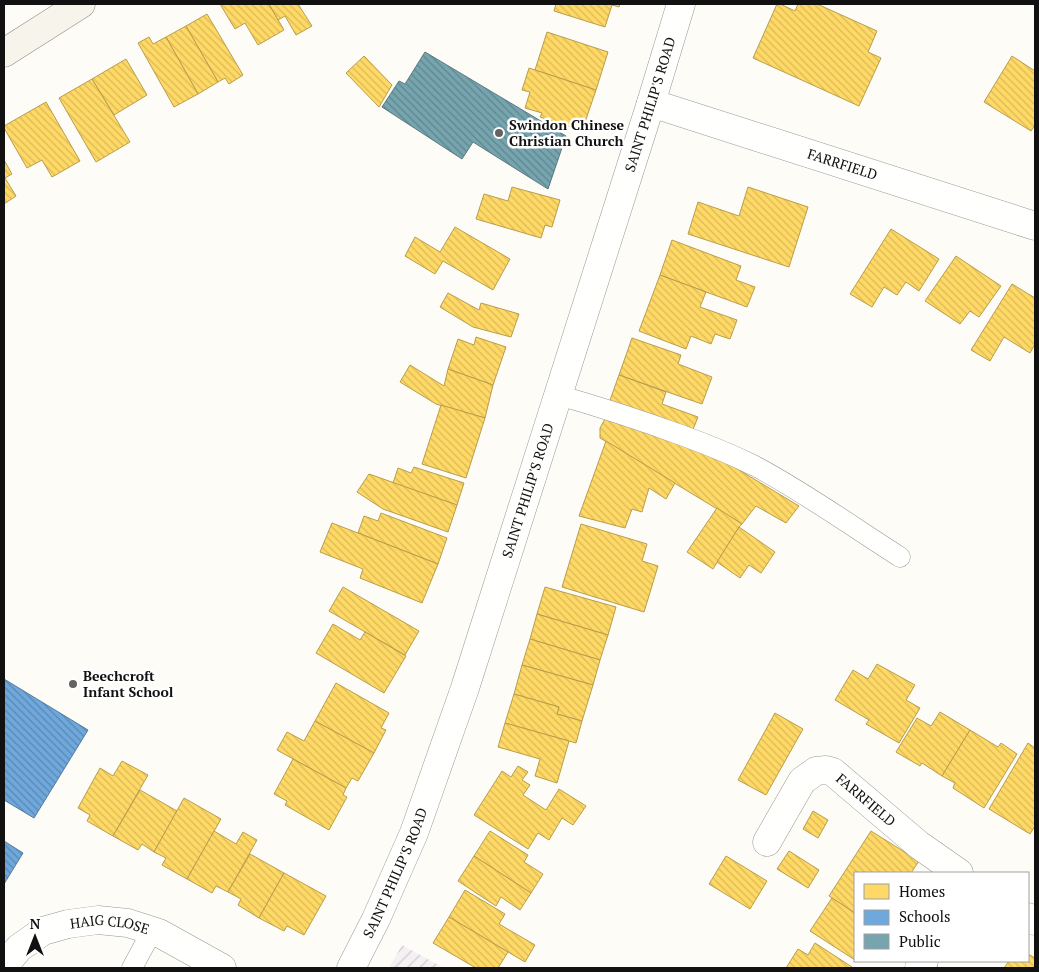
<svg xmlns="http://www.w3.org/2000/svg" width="1039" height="972" font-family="'PT Serif',serif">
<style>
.industrial{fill:url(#industrial-furrows)}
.homes{fill:url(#homes-back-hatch);stroke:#b89d4c}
.schools{fill:url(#schools-back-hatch);stroke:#537b9f}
.public{fill:url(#public-back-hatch);stroke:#587980}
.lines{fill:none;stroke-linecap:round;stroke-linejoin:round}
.lane-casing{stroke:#979795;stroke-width:21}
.street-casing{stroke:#979795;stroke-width:29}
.secondary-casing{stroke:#8e8d8b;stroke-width:29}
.lane{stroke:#fffffe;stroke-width:20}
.street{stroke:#fffffe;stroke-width:28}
.secondary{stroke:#f6f4eb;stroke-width:28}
.poi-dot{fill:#646362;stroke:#fff;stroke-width:2}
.labels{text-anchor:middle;stroke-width:5;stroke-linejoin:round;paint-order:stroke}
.street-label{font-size:14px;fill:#111;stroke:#fff}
.poi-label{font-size:14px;font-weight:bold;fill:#111;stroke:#fff;text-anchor:start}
</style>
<defs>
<pattern id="industrial-furrows" width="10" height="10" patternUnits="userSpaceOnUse" patternTransform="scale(1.25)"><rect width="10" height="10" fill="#f5f0f3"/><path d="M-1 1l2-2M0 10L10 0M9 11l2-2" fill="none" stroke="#d1cdcf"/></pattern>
<pattern id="homes-back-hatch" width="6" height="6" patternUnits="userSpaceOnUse" patternTransform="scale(1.25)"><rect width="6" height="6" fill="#ffd966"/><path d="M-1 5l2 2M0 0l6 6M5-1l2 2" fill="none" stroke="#dab957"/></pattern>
<pattern id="schools-back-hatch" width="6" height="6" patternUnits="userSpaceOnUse" patternTransform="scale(1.25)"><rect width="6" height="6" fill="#6fa8dc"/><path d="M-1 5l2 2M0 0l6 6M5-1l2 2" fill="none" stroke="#5a87b1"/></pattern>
<pattern id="public-back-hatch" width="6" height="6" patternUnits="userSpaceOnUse" patternTransform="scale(1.25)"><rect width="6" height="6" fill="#76a5af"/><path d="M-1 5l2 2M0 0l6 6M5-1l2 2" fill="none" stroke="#5f858d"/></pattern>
</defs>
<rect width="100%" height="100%" fill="#fdfcf7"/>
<polygon class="industrial" points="402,945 444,968 389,968"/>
<g class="homes">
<polygon points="220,4 269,4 284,30 258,45 245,23 235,29"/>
<polygon points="269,4 298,4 312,26 296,35 285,16 278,20"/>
<polygon points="556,4 620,4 619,7 612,5 605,27 554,11"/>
<polygon points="777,4 780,4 795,11 798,4 817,4 877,31 868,52 881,58 859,106 753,58"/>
<polygon points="207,14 243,75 229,84 225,78 218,82 186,26"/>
<polygon points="186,26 218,82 198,94 166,37"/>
<polygon points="547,32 608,52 596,90 535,70"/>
<polygon points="149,37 153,44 166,37 198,94 174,107 138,43"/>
<polygon points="364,56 392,85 379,107 346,73"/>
<polygon points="1012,56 1035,71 1035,125 1031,131 984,102"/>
<polygon points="126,59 147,95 114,115 92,79"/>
<polygon points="529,68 596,90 582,131 540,117 542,113 525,108 530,92 522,90"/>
<polygon points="92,79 130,142 96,162 59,98"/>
<polygon points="46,102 80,161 52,177 42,160 27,168 4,128 4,126"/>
<polygon points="4,160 12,174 5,178 16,196 4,204"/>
<polygon points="512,187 560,200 552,227 545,225 541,238 476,219 484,194 508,201"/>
<polygon points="748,187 808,207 789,267 688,234 698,202 739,216"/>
<polygon points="455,227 510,259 493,290 443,261 435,274 405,256 415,237 440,252"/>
<polygon points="891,229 939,259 919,291 906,282 897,295 884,287 872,307 850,294"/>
<polygon points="672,240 741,266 736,280 755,287 747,307 660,275"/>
<polygon points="956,256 1001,286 979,317 970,311 960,324 925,301"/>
<polygon points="660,275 706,292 700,307 737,320 730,339 715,334 711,344 691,336 686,349 639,331"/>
<polygon points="1012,284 1035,298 1035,344 1030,353 1004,337 990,361 971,350"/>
<polygon points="448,293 479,310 481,303 519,314 511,337 473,327 440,307"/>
<polygon points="476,337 506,347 493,385 448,369 458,339 474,345"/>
<polygon points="632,338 681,355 678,364 712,377 702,404 619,375"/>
<polygon points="410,365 444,386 448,369 493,385 485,418 436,404 400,382"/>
<polygon points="619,375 666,392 662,404 698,417 692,432 609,403"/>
<polygon points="441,405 485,418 466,478 422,464"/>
<polygon points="615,416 729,464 799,506 786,523 756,506 742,524 600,438 600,428 605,419"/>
<polygon points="606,441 675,483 666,499 649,488 642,512 632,509 625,528 579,516"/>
<polygon points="414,467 464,483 457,505 393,483 398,468 411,473"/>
<polygon points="369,474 457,505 448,532 383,509 357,492"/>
<polygon points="717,508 742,524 739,527 713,569 687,552"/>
<polygon points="381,513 447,538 438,564 358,533 364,516 378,521"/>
<polygon points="332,523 438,564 422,603 360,578 363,569 320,552"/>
<polygon points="581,524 647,544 642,561 658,566 644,612 562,587"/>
<polygon points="739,527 775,552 761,573 749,565 740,578 717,562"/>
<polygon points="343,587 419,631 405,655 329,611"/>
<polygon points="545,587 616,607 608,635 537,614"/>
<polygon points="537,614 608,635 600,660 530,639"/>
<polygon points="333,624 360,640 365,632 406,656 384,693 316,653"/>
<polygon points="530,639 600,660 593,685 522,665"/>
<polygon points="877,664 915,685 906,700 920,708 899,743 866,724 869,720 835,700 853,670 868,679"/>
<polygon points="522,665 593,685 582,721 557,714 559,707 514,694"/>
<polygon points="336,683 389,713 381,728 386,730 374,753 315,721"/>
<polygon points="514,694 559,707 557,714 582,721 576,743 505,723"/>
<polygon points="940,712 970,730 942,776 922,763 920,766 896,752 917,718 931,726"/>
<polygon points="775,713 803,729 766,795 738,780"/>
<polygon points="315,721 374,753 358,781 352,778 346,788 277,750 287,732 304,741"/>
<polygon points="505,723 569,741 557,783 535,776 540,759 498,747"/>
<polygon points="970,730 998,747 1001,743 1017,754 984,808 953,788 955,783 942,776"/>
<polygon points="1028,743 1035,748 1035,826 1030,834 989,809"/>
<polygon points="293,759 346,788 343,795 347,797 329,830 285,805 287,801 274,794"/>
<polygon points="122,761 148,775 113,836 87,821 90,815 78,808 100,768 113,776"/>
<polygon points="518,766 528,772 522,780 530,785 523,795 546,810 559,789 586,806 573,825 562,818 549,840 538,833 528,849 474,815 502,771 511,777"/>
<polygon points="140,790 177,811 154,852 142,844 138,850 113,836"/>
<polygon points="184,798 221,819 187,879 162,865 166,858 154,852"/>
<polygon points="813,811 828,820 818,838 803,829"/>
<polygon points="214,831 236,844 243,832 257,840 228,892 216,886 212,893 187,879"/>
<polygon points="490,831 528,855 524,862 543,874 531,893 474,856"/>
<polygon points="871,831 919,861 911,873 855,873 855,913 829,896"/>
<polygon points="789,851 819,870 808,888 777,869"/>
<polygon points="250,854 284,873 259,918 238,905 241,899 228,892"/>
<polygon points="474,856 531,893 520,910 501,897 496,906 458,881"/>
<polygon points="726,856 767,881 750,909 709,884"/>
<polygon points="284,873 326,896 304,935 287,926 284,931 259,918"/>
<polygon points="465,890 505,914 499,924 535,945 525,962 449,917"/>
<polygon points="832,898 855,913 855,960 810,931"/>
<polygon points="449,917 508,952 498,968 476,968 433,943"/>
<polygon points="815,943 852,967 851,968 786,968 798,949 808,955"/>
<polygon points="1028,954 1035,958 1035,968 1004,968 1009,961 1028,961"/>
</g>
<g class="schools">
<polygon points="4,679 88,730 34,818 4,800"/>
<polygon points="4,841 23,853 4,884"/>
</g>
<polygon class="public" points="425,52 566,136 548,189 473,142 462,159 382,107 399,81 405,84"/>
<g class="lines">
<g class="lane-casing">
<g id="lane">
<path d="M558 395C600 407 640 420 681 435 706 444 731 454 755 466 804 492 853 527 900 557"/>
<polyline points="132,968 152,931"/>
</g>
</g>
<g class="street-casing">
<g id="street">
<path id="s1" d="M651 103 1035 226"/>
<path id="s2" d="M767 842 802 781 816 771 826 770 833 772 919 845 959 873"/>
<polyline points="1028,917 1035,921"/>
<path id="s3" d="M4 966 19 948 43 931 68 924 98 920 128 923 159 933 222 968"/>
<path id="s4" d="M351 968 376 919 414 833 465 688 651 103 681 4"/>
<polyline points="919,968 924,961"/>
</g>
</g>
<g class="secondary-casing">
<polyline id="secondary" points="4,53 81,4"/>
</g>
<use href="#lane" class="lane"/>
<use href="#street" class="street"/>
<use href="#secondary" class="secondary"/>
</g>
<g class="poi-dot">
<circle cx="499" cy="133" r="5"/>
<circle cx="73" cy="684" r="5"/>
</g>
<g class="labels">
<g class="street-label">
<text dy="5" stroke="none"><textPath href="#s4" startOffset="915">SAINT PHILIP'S ROAD</textPath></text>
<text dy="5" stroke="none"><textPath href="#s1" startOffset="201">FARRFIELD</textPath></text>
<text dy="5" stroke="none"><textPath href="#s4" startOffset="510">SAINT PHILIP'S ROAD</textPath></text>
<text dy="5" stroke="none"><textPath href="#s2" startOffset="148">FARRFIELD</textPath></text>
<text dy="5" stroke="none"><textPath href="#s4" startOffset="105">SAINT PHILIP'S ROAD</textPath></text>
<text dy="5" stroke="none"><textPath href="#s3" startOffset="121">HAIG CLOSE</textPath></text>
</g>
<g class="poi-label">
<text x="509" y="130">Swindon Chinese<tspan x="509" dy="16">Christian Church</tspan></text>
<text x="83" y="681">Beechcroft<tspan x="83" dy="16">Infant School</tspan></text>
</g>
</g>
<rect width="1039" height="972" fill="none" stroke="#111111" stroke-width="10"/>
<rect x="854" y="872" width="175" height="90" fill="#ffffff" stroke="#a0a0a0"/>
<rect x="864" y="884" width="25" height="15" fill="#ffd966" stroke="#a0a0a0"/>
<text x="899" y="897" font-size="15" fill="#111111">Homes</text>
<rect x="864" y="910" width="25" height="15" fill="#6fa8dc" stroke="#a0a0a0"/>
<text x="899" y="922" font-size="15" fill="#111111">Schools</text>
<rect x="864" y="934" width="25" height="15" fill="#76a5af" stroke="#a0a0a0"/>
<text x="899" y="947" font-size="15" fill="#111111">Public</text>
<g transform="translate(35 937)" stroke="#ffffff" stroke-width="4" paint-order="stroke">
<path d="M0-4L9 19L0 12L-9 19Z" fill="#111111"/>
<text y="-8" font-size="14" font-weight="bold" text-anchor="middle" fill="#111111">N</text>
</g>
</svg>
